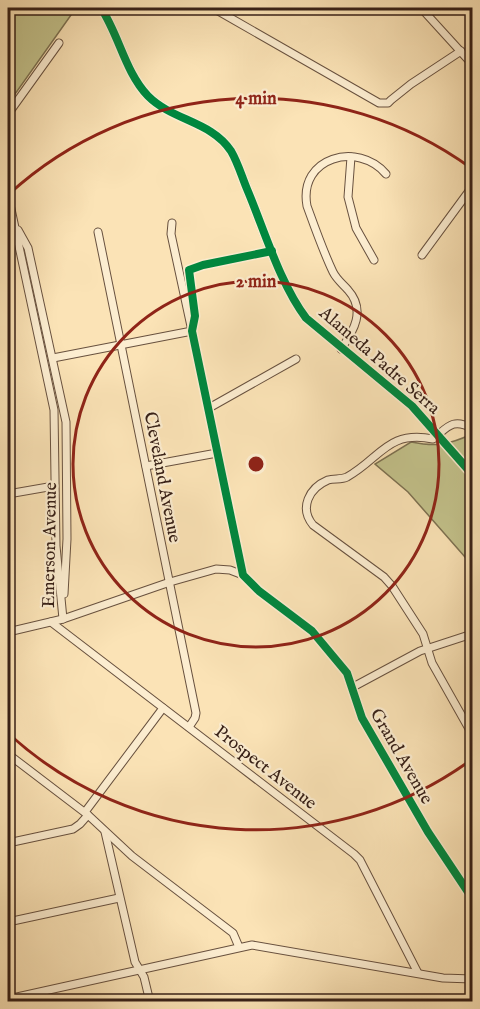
<svg xmlns="http://www.w3.org/2000/svg" width="480" height="1009" font-family="'IM FELL English',serif">
<style>
.green{fill:#c3c28b;stroke:#7d7151;stroke-width:1.5}
.lines{fill:none;stroke-linecap:round;stroke-linejoin:round}
.minor-casing{stroke:#68513f;stroke-width:9}
.tertiary-casing{stroke:#68513f;stroke-width:10}
.minor{stroke:#fcedd0;stroke-width:7}
.tertiary{stroke:#fcedd0;stroke-width:8}
.cycleway-casing{stroke:#fcedd0;stroke-width:11}
.cycleway{stroke:#00873e;stroke-width:8}
.ring{fill:none;stroke:#8f2418;stroke-width:3}
.labels{text-anchor:middle;stroke-width:4.5;stroke-linejoin:round;paint-order:stroke}
.street-label{font-size:18px;fill:#372017;stroke:#fcedd0}
.centre{fill:#8f2418;stroke:#fcedd0;stroke-width:3}
.ring-label{font-size:18px;text-anchor:middle;font-weight:bold;fill:#8f2418;stroke:#fcedd0;stroke-width:4.5;stroke-linejoin:round;paint-order:stroke}
</style>
<rect width="100%" height="100%" fill="#fbe3b6"/>
<filter id="stains"><feTurbulence type="fractalNoise" baseFrequency=".00333" numOctaves="4"/><feColorMatrix values="0 0 0 0 .2 0 0 0 0 .09 0 0 0 0 .02 0 0 0 .5 -.17"/></filter>
<radialGradient id="worn" r=".72"><stop offset=".6" stop-color="#630" stop-opacity="0"/><stop offset="1" stop-color="#630" stop-opacity=".3"/></radialGradient>
<g class="green">
<polygon points="8,8 76,8 8,104"/>
<path d="M472 434V565L408 492 375 464 411 442C437 447 448 445 472 434Z"/>
</g>
<g class="lines">
<g class="minor-casing">
<g id="minor">
<polyline points="213,8 379,103 388,103 391,100 411,84 461,51"/>
<polyline points="421,8 472,64"/>
<polyline points="8,114 59,43"/>
<polyline points="351,157 348,197 356,228 374,260"/>
<polyline points="8,195 54,410 56,546 63,619"/>
<polyline points="18,230 28,248 66,422 67,539 64,594"/>
<polyline points="98,232 196,713 195,718 189,727"/>
<polyline points="272,251 203,265 189,270 195,316 192,331 243,575 259,591 312,631 347,673 362,718 428,832 472,898"/>
<polyline points="422,255 472,187"/>
<path d="M341 349C354 331 366 310 348 290 343 284 337 280 333 272 323 251 315 228 307 206 298 157 358 141 386 174"/>
<polyline points="53,358 192,331 171,234 172,223"/>
<polyline points="209,408 296,359"/>
<path d="M472 428C452 418 448 427 433 439 387 430 381 458 347 477 341 480 334 478 328 480 309 488 299 508 313 525L384 577 392 586 423 634 432 663 472 734"/>
<polyline points="146,466 217,453"/>
<polyline points="8,494 54,486"/>
<polyline points="51,622 354,854 360,860 418,973"/>
<polyline points="8,632 63,619 170,582 216,569 230,570 243,575"/>
<polyline points="353,687 420,651 472,634"/>
<polyline points="8,754 88,815 132,856 233,933 239,947"/>
<polyline points="85,812 163,708"/>
<polyline points="105,832 135,962 144,977 150,1002"/>
<polyline points="8,843 73,829 80,824 88,815"/>
<polyline points="8,922 119,898"/>
<polyline points="8,999 252,945 443,978 472,979"/>
</g>
</g>
<g class="tertiary-casing">
<path id="tertiary" d="M101 8C119 35 125 72 148 96 173 121 211 121 231 151 238 163 242 177 247 189 264 229 280 284 306 318L412 406 472 474"/>
</g>
<use href="#minor" class="minor"/>
<use href="#tertiary" class="tertiary"/>
<g class="cycleway-casing">
<g id="cycleway">
<path d="M101 8C119 35 125 72 148 96 173 121 211 121 231 151 238 163 242 177 247 189 264 229 280 284 306 318L412 406 472 474"/>
<polyline points="272,251 203,265 189,270 195,316 192,331 243,575 259,591 312,631 347,673 362,718 428,832 472,898"/>
</g>
</g>
<use href="#cycleway" class="cycleway"/>
</g>
<g class="ring">
<circle cx="256" cy="464" r="183"/>
<path d="M471 760A366 366 0 0 1 9 734M9 194A366 366 0 0 1 471 168"/>
</g>
<g class="labels">
<g class="street-label">
<text transform="translate(380 360) rotate(41)" y="6">Alameda Padre Serra</text>
<text transform="translate(163 477) rotate(79)" y="6">Cleveland Avenue</text>
<text transform="translate(49 545) rotate(-89)" y="6">Emerson Avenue</text>
<text transform="translate(402 756) rotate(60)" y="6">Grand Avenue</text>
<text transform="translate(266 767) rotate(38)" y="6">Prospect Avenue</text>
</g>
</g>
<circle cx="256" cy="464" r="9" class="centre"/>
<g class="ring-label">
<text x="256" y="104">4 min</text>
<text x="256" y="287">2 min</text>
</g>
<rect width="480" height="1009" fill="none" stroke="#fbe3b6" stroke-width="30"/>
<rect x="9" y="9" width="462" height="991" fill="none" stroke="#372017" stroke-width="3"/>
<rect x="15" y="15" width="450" height="979" fill="none" stroke="#372017" stroke-width="1.5"/>
<rect width="100%" height="100%" filter="url(#stains)"/>
<rect width="100%" height="100%" fill="url(#worn)"/>
</svg>
